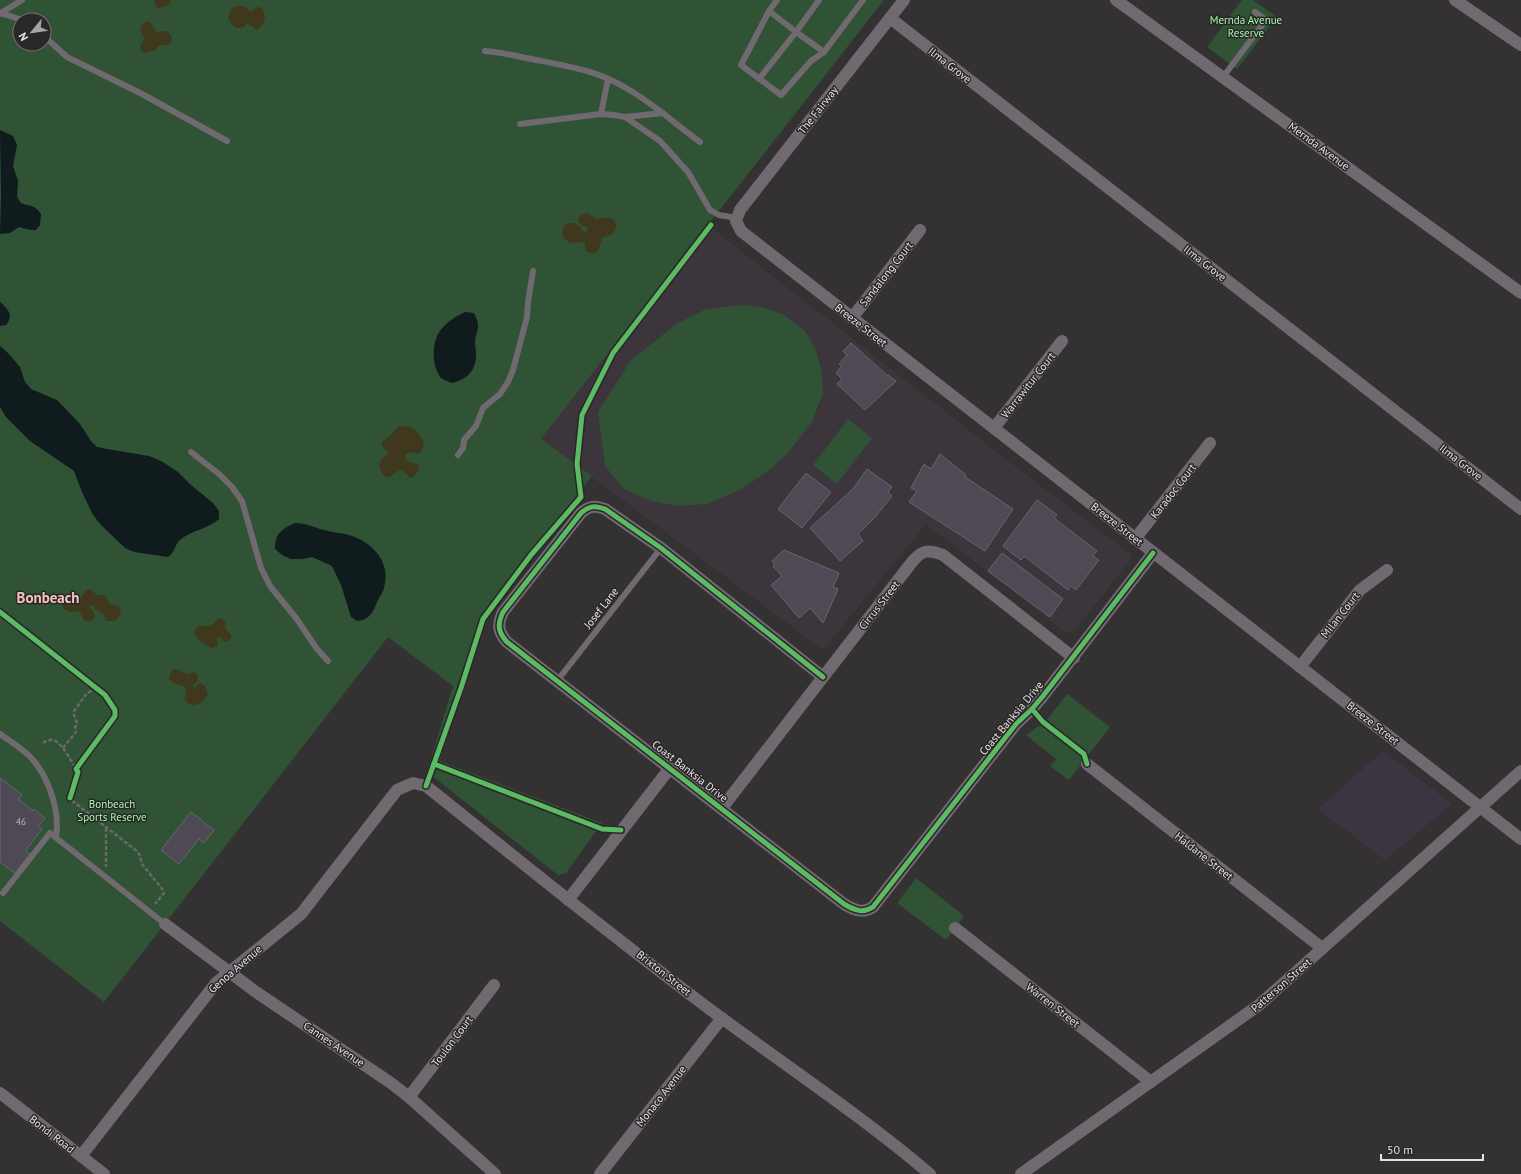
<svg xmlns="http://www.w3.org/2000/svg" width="1521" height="1174" font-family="'PT Sans',sans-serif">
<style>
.commercial{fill:#3d3442}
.built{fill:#3c353c}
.green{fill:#305235;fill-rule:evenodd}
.sand{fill:#3f381c}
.water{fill:#0f1b1d}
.building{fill:#4e4955;stroke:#676667}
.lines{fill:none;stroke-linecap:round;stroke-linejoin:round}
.path{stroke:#6c676c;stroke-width:2.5;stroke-dasharray:4 2;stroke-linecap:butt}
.service{stroke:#706a70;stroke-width:6}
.minor{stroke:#706a70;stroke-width:12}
.cycleway-casing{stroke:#2a2729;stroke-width:8}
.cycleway{stroke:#5cba63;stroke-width:5}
.labels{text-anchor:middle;stroke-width:3;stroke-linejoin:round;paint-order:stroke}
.number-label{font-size:9px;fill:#bebcc0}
.park-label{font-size:11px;fill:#a2f6ab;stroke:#2a2729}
.street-label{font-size:11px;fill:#e4e2e4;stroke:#2a2729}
.district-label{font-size:15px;font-weight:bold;fill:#f5c3b9;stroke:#2a2729}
</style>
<rect width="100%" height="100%" fill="#333132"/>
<polygon class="commercial" points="1383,751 1452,804 1385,860 1318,809"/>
<polygon class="built" points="708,225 989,446 1133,556 1075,631 1066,633 926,524 823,650 541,439"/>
<g class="green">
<path d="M0 0H884L541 439 592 476 481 617 440 761 602 823 566 873 558 875 427 772 453 686 388 637 104 1002 0 921ZM20 20H44V44H20Z"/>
<polygon points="1242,0 1253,0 1277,17 1237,69 1207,47"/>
<polygon points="741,305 763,307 784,315 805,331 816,351 822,372 823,393 812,422 788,453 768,471 740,490 707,504 677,506 651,501 625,490 605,466 598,412 631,360 676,324 706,309"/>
<polygon points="848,419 872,438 837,484 813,465"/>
<polygon points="1067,694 1110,727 1069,780 1050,766 1056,759 1026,735 1046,721"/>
<polygon points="916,878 964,916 946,940 897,903"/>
</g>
<g class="sand">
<polygon points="154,0 171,0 169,5 159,8 155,6"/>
<path d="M235 6H244L250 12 257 7 262 8C267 17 265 24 257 30L247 23 244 27C234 30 233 26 228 18L231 9Z"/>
<path d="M147 21 151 23 156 32 166 31C172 35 173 38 171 44L162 45 158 46 156 50 146 53 141 50 140 46 145 38C139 32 138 26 147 21Z"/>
<path d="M587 213 597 219C606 218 612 214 617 226L613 234 602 238 598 251 596 253 587 252 585 249V242L571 243 563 238V228C569 218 579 224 584 232H586L588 229 587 227H583L578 221C579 215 581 214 587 213Z"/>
<path d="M407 426C419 430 430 444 419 454L409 452 405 455 407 461 417 464 419 467C418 472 416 476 410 478L403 471 399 470 390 477H386C379 471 375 460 387 456L388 453 382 446V442L389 437 398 427Z"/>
<path d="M90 589 97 595H104L111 604 119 607 121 614 115 621H107L103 614 96 610 92 605H89L95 616 92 621H85L79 611C72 612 68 613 63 608V602L66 599 80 600 86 590Z"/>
<path d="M220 618 226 621 225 629 230 633 232 637 230 640 225 642 219 637 217 639 218 646 212 648C207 646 188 635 197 627 201 624 206 627 210 626 214 624 216 620 220 618Z"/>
<path d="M176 669 187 674 193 672 196 673C200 678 198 682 193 685V687L195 688 200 683 205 686 208 694C203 704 193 710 185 700 185 697 186 692 186 689 184 683 173 687 169 678L172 670Z"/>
</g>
<g class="water">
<path d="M0 130 13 136 17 145 13 166 18 181 17 197 21 203C31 207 34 204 41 214L40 225 36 230H31L19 227 10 233 0 234 1 197Z"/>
<path d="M0 302C8 309 14 315 6 325L0 326Z"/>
<path d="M465 312 474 313C482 329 476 328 475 343 475 346 476 349 476 352 477 370 468 379 452 383 449 382 444 380 441 378 432 367 432 348 437 336 442 325 454 317 465 312Z"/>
<path d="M0 346 9 354 20 367 25 382 31 389 57 400 80 424 91 441 97 447 107 449 149 456 161 461 178 472 191 485 213 503 219 511V519C208 529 193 530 181 539 175 543 176 551 168 557L134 552 125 548 101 525 93 515 82 492 74 471 30 441 6 417 0 407Z"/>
<path d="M295 523C307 523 317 529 328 531 336 533 345 533 352 536 375 544 391 564 384 588 383 593 379 597 377 602 373 613 369 620 357 621L351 617 341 585 332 566 312 557 302 559H291L282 555 275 549C275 533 282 529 295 523Z"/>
</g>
<g class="building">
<polygon points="851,343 888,376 888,375 896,381 865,410 837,384 842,379 836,373 842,366 839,364 847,355 843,351"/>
<polygon points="940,454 966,475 965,477 1013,509 985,551 909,502 917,491 911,488 924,464 931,469"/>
<polygon points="867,469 892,487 888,492 892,496 876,516 858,534 863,541 840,561 810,528 853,489"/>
<polygon points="806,473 831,492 802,528 778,509"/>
<polygon points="1037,500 1057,515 1054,518 1097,551 1093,556 1099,560 1076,590 1071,586 1068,590 1024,556 1021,560 1003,546"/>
<polygon points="784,550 839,573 833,587 838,589 823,623 810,608 799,618 771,585 782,576 773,566 775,564 772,561"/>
<polygon points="1002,553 1063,599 1050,617 988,571"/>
<polygon points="0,778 22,795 18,799 33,811 34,809 45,818 38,826 42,829 25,851 30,854 15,873 0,862"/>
<polygon points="191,812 214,830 204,843 199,839 179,864 161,850"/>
</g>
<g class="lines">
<g class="path">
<polyline points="0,612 105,695 115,710 115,716 76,769 78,772 70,799 138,852 140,856 142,864 163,890 164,893 155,904"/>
<path d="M43 743C45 742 47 740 50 740 59 737 72 762 76 769"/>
<polyline points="63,748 76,732 75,727 77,723 74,715 74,711 87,693 96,689"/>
<polyline points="106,828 106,867"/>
</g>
<g class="service">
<polyline points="777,0 769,11 741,65 781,95 811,61 824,52 863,0"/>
<polyline points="819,0 796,32 824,52"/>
<polyline points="0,13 23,20"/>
<polyline points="1,13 22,0"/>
<polyline points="44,36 67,57 142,94 227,141"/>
<path d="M485 51C502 52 519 57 536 60 568 66 598 71 626 88 653 103 675 124 700 142"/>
<polyline points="1223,77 1266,20 1255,12"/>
<polyline points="759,79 796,32 769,11"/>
<polyline points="601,114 608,79"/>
<polyline points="625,117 660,141 688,172 710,210 719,215 737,218"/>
<polyline points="520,124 601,114 614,115 625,117 663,113"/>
<polyline points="191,452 219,474 232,487 242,501 261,568 270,586 296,618 317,649 328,661"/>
<polyline points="458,455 463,448 464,440 476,426 483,408 500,394 508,382 513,370 527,317 528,302 533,271"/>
<polyline points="557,681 661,548"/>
<path d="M0 734C11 742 25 750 34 761 50 781 60 812 56 837"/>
<polyline points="3,893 50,833 165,924"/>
</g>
<g class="minor">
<polyline points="904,0 740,210 736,221 741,231 1521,839"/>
<polyline points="1116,0 1521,293"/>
<polyline points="1455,0 1521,45"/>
<polyline points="890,18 1521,509"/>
<polyline points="852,318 920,230"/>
<polyline points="994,428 1062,341"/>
<polyline points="1135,539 1210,443"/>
<polyline points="1300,667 1360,590 1387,570"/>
<path d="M823 677 661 548 605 509C595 505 589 506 581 513L503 612C497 625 498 632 507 642L844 904C854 910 863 914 873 907L1016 724 1032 709 1043 696 1153 553"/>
<polyline points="1087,764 1322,948"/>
<path d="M722 808 912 562C922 550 928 549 943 555L1074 658"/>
<polyline points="568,900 670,768"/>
<polyline points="165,924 256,992 391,1083 409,1097 495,1174"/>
<polyline points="955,928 1151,1082"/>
<polyline points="0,1093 104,1174"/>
<polyline points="409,1097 494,985"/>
<path d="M81 1156 216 983 301 914 397 790 413 783 426 786C524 864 621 944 723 1019 792 1070 864 1118 930 1174"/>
<polyline points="600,1174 722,1018"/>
<polyline points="1021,1174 1259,1005 1521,771"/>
</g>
<g class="cycleway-casing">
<g id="cycleway">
<polyline points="0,612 105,695 115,710 115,716 76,769 78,772 70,798"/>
<path d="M823 677 661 548 605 509C595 505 589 506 581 513L503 612C497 625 498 632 507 642L844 904C854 910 863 914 873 907L1016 724 1032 709 1043 696 1153 553"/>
<polyline points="1032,709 1043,722 1084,754 1087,764"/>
<polyline points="434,764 602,829 621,830"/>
<polyline points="426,786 461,688 483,619 531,555 581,497 577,464 582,415 613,353 711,225"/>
</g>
</g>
<use href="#cycleway" class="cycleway"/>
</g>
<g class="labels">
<g class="number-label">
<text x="21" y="825">46</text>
</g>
<g class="park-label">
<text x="1246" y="24">Mernda Avenue<tspan x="1246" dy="13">Reserve</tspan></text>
<text x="112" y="808">Bonbeach<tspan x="112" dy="13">Sports Reserve</tspan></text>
</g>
<g class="street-label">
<text transform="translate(950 65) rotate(38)" y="4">Ilma Grove</text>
<text transform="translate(818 110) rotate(-52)" y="4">The Fairway</text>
<text transform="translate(1319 146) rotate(36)" y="4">Mernda Avenue</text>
<text transform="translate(1205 263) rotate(38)" y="4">Ilma Grove</text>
<text transform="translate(886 274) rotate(-52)" y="4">Sandalong Court</text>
<text transform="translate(861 325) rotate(38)" y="4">Breeze Street</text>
<text transform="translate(1028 385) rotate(-52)" y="4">Warrawitur Court</text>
<text transform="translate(1461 462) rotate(38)" y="4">Ilma Grove</text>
<text transform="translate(1173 491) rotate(-52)" y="4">Karadoc Court</text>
<text transform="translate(1117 524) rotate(38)" y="4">Breeze Street</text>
<text transform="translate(879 605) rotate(-52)" y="4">Cirrus Street</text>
<text transform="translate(601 608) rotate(-52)" y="4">Josef Lane</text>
<text transform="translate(1340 615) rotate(-52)" y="4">Milan Court</text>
<text transform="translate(1011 718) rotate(-50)" y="4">Coast Banksia Drive</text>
<text transform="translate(1373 723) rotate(38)" y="4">Breeze Street</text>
<text transform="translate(690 771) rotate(38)" y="4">Coast Banksia Drive</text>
<text transform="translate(1204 856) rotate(38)" y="4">Haldane Street</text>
<text transform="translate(235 969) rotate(-41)" y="4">Genoa Avenue</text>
<text transform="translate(664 973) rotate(38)" y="4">Brixton Street</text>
<text transform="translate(1281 985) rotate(-41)" y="4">Patterson Street</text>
<text transform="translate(1053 1005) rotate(38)" y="4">Warren Street</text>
<text transform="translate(452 1041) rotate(-53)" y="4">Toulon Court</text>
<text transform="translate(334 1044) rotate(34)" y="4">Cannes Avenue</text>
<text transform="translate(661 1096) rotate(-52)" y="4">Monaco Avenue</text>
<text transform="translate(52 1134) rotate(38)" y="4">Bondi Road</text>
</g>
<g class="district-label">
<text x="48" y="603">Bonbeach</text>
</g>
</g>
<g transform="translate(32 32) rotate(241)"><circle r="19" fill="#2a2729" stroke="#747274"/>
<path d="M0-3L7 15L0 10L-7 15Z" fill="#a6a4a6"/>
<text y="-6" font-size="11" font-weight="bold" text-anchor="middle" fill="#e4e2e4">N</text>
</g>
<path d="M1381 1154v6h102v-6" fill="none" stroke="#e4e2e4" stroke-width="2"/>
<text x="1387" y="1154" font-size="12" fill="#e4e2e4" stroke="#2a2729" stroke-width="3" paint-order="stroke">50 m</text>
</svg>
